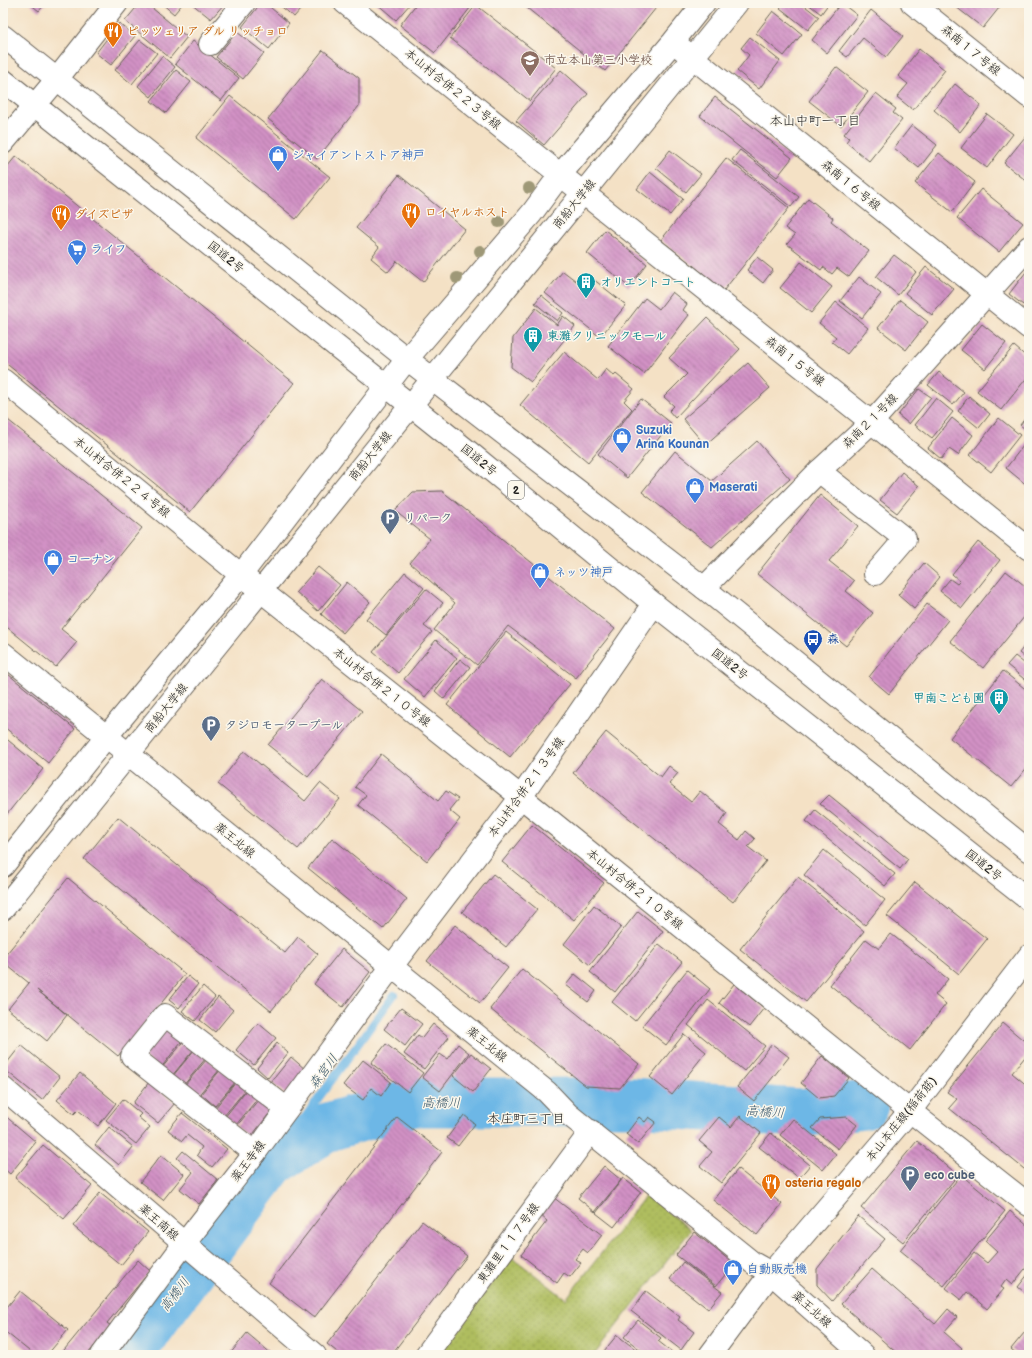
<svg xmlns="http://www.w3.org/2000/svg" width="1032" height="1358" font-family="'Balsamiq Sans','Klee One',sans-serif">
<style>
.park{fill:url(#park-dots);stroke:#666c3e}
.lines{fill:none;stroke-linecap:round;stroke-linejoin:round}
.stream{stroke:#6db7e6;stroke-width:8}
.river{stroke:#6db7e6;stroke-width:49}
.building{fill:url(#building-back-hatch)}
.minor-casing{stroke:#686157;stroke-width:24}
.highway-casing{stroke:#686157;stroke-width:24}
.minor{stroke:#fff;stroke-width:22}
.highway{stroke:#fff;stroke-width:22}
.tree{fill:#9e9877}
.labels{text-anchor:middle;stroke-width:3;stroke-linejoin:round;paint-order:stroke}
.shield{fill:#fbf7ec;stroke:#5f5e5a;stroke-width:1}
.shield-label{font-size:11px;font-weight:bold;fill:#1c1c1c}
.food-label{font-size:12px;font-weight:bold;fill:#c56008;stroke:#fbf7ec;text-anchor:start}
.street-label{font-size:12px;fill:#1c1c1c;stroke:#fbf7ec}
.education-label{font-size:12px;font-weight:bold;fill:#785e54;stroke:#fbf7ec;text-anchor:start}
.shop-label{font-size:12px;font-weight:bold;fill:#366cbe;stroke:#fbf7ec;text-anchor:start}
.culture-label{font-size:12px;font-weight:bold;fill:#0d838f;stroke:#fbf7ec;text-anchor:start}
.service-label{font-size:12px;font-weight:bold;fill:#4e5e75;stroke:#fbf7ec;text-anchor:start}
.transit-label{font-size:12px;font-weight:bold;fill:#164399;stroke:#fbf7ec;text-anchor:start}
.neighbourhood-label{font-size:13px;fill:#1c1c1c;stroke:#fbf7ec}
.water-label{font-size:13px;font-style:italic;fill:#3c5a6d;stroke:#fbf7ec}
</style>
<defs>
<pattern id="park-dots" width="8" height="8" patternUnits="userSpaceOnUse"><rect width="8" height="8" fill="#afbd5f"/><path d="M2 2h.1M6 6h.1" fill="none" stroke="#96a252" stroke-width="1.8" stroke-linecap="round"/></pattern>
<pattern id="building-back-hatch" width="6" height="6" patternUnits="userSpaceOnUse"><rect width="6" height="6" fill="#d191c5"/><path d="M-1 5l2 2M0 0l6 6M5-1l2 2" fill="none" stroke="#a9769f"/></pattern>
</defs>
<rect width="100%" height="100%" fill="#fbf7ec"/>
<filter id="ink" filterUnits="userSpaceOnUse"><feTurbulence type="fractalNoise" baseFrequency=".025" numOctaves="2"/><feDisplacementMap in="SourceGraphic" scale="8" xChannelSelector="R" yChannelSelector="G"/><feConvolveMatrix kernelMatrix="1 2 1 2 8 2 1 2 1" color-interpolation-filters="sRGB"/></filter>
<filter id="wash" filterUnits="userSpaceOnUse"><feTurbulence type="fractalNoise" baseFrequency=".012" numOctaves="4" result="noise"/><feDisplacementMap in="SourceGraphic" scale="16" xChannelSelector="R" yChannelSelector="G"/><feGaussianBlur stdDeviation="0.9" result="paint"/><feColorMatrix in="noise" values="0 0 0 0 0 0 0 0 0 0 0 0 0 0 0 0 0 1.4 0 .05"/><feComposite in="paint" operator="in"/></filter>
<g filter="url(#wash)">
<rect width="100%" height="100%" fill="#f4e1c5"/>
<polygon class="park" points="646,1195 691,1230 594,1355 536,1355 534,1353 532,1355 436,1355 512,1257 566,1299"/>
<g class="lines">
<polyline class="stream" points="272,1162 394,995"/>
<polyline class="river" points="128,1355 272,1162 328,1127 413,1102 631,1102 800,1113 864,1105"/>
</g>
<g id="blocks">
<g class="building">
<polygon points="29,3 46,3 39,11"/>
<polygon points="140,3 146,3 187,37 170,58 125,21"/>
<polygon points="161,3 183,3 174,14"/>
<polygon points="191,3 225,3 211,19"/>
<polygon points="261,3 265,3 289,23 269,49 242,27"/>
<polygon points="277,3 306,3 294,17"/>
<polygon points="376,3 411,3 396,20"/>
<polygon points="417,3 474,3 435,53 400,25"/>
<polygon points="523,3 660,3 605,71 522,4"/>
<polygon points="784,3 801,3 819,17 808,30 780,8"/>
<polygon points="807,3 829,3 821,14"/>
<polygon points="841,3 857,15 827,53 812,40"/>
<polygon points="951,3 1003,3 983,28"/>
<polygon points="476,5 556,68 530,101 450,38"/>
<polygon points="871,10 903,36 886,57 863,38 847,57 839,51"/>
<polygon points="773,11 802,34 784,56 756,33"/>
<polygon points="119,23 135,36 111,65 96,53"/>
<polygon points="237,32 264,53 243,79 216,57"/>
<polygon points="750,37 780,61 759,89 737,71 749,55 741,48"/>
<polygon points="140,40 157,53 132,84 115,70"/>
<polygon points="193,41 239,78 221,101 175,64"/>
<polygon points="919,49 945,70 913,110 897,97 908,84 898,76"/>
<polygon points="323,50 359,78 359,106 317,159 268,119"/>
<polygon points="162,56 175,67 151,97 138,86"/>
<polygon points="836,67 868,92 841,126 809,101"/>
<polygon points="176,70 191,82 166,113 151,101"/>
<polygon points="561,70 588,94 544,145 516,121"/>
<polygon points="955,84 981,105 960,132 934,110"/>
<polygon points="876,93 896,109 893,113 902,120 869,161 846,142 849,138 844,134"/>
<polygon points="230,96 330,177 296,219 196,138"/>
<polygon points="715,97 792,158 777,177 700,116"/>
<polygon points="987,114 1013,134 987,168 961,148"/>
<polygon points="912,125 937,145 919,168 894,148"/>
<polygon points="1029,132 1029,183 1004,163"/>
<polygon points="670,150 701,174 686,192 656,168"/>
<polygon points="740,150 799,197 791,207 732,160"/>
<polygon points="939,153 975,182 952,212 915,183"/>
<polygon points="16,156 294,383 190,512 3,361 3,172"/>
<polygon points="726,158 789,208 724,290 661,240"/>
<polygon points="650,172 683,199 670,215 637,189"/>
<polygon points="399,175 465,229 423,282 397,261 388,272 371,258 379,247 356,228"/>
<polygon points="981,189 1023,223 999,252 957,218"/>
<polygon points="808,198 833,218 831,221 869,251 849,277 837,268 832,274 823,267 821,270 787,244 795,235 785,228"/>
<polygon points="605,230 647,264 629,287 587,253"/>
<polygon points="894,255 916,272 898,295 876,277"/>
<polygon points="757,257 773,270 763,283 747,270"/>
<polygon points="801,262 832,287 811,313 780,288"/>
<polygon points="926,267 954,289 932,315 905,293"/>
<polygon points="1029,268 1029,297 1023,305 1009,294"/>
<polygon points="563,271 580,284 588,275 626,305 600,337 545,293"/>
<polygon points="859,277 881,294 862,318 840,301"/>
<polygon points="672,292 687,304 683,310 689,315 644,374 608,346 645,298 659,309"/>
<polygon points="541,295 563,313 557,321 535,303"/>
<polygon points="900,300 928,322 906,350 878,328"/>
<polygon points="836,302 868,328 847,354 832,342 836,337 819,323"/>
<polygon points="536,308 557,325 563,316 575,326 531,382 511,367 513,338"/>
<polygon points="707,318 740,349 675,418 669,411 674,406 664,397 687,374 669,358"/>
<polygon points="982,324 1006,343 985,369 961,350"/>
<polygon points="1014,346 1029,359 1029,375 1001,410 977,391"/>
<polygon points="564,352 598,380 606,369 614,376 616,374 634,389 624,401 632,409 588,462 520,405"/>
<polygon points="748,363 770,388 705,445 683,419"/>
<polygon points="939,372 964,392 953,405 928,385"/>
<polygon points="919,389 931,397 909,424 898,415"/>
<polygon points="969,396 990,414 979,428 958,411"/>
<polygon points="936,398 953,412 932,438 915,425"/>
<polygon points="641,399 671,423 627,478 598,454"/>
<polygon points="3,416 142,528 61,629 77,642 56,667 3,624"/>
<polygon points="1027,416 1029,418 1029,432 1020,425"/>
<polygon points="952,418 973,435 958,455 949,449 941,459 928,448"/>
<polygon points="999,418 1020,435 991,472 970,455"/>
<polygon points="757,441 790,479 712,547 642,492 675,451 712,481"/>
<polygon points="1027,441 1029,442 1029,487 1006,468"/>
<polygon points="902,472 919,486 897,513 880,500"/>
<polygon points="442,491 615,629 576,678 508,626 477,665 434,630 455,603 410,563 430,539 395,511 413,492"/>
<polygon points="820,495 858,526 829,561 854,581 846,591 873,613 846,646 757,574"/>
<polygon points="978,542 1000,560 962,608 940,591 950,579 957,584 960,581 952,574"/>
<polygon points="924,563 940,577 914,609 898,595"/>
<polygon points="318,567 340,585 318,611 296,592"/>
<polygon points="1006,571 1029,589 1029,611 983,668 950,641"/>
<polygon points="405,572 424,588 386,635 366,619"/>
<polygon points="347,582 370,602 343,633 321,614"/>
<polygon points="426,589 443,603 424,626 432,632 398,673 373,652"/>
<polygon points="927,604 948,620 889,694 869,677"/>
<polygon points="506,632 570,684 510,757 447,705"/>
<polygon points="436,640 457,658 425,697 404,679"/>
<polygon points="1029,640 1029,661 1019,653"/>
<polygon points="1015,656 1029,667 1029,683 1007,665"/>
<polygon points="460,659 470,667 444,699 435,691"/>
<polygon points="3,670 75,729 48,763 3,726"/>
<polygon points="1003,671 1029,692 1029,765 1011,787 950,738"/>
<polygon points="322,679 362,711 308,777 268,745"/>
<polygon points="606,732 661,777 669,766 678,773 669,784 691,802 700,791 727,813 719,824 739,840 746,831 755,839 748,847 766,861 733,902 573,773"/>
<polygon points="3,736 43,769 3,819"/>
<polygon points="244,751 305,801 320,783 340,799 298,849 218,784"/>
<polygon points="381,754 438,801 446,791 458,799 449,810 460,819 427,861 358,805 366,795 355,787"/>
<polygon points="829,795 908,859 900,869 820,804"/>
<polygon points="815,810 895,874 885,886 806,821"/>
<polygon points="118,817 285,953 298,937 318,954 271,1011 84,859"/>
<polygon points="532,825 604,883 574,920 502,862"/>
<polygon points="332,838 407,899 383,929 308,868"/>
<polygon points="824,850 885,900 865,925 804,875"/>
<polygon points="493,874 537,909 506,947 462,912"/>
<polygon points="798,877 864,931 806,1002 740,949"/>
<polygon points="68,878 185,974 118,1056 37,990 67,1015 47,1041 8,1009 29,983 3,962 3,958"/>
<polygon points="915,882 987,939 959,974 887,916"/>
<polygon points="594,905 621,927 590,965 564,944"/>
<polygon points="638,911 663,931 615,992 590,972"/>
<polygon points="455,925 508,968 480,1003 427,961"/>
<polygon points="891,934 948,979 935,995 946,1004 910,1050 830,985 866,939 879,949"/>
<polygon points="659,944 682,962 635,1021 612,1002"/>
<polygon points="342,949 370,972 343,1007 314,984"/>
<polygon points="522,969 639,1064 620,1088 586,1086 490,1009"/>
<polygon points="687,970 710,989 666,1045 642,1026"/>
<polygon points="575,974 596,991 588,1002 566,985"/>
<polygon points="188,976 198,984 179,1008 169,1000"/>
<polygon points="734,984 764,1008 749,1027 719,1003"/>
<polygon points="203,986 215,997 195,1021 182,1011"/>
<polygon points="218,997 233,1010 215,1032 200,1020"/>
<polygon points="708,1000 765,1046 744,1071 688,1025"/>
<polygon points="401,1008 422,1024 405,1046 384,1029"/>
<polygon points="258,1023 276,1038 254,1065 236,1050"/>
<polygon points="1003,1023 1029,1045 1029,1052 1012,1073 1029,1087 1029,1173 949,1108 957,1099 947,1092"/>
<polygon points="433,1024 449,1037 424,1069 404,1054 418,1035 422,1038"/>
<polygon points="168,1025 184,1038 160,1069 143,1056"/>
<polygon points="684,1034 706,1052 672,1095 650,1077"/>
<polygon points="185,1040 195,1048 171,1077 161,1069"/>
<polygon points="277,1043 288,1053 268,1078 257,1068"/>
<polygon points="386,1044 423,1073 408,1092 371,1063"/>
<polygon points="458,1044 469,1053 440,1091 422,1077 440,1054 447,1059"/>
<polygon points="772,1044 789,1057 754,1101 737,1087"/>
<polygon points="21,1045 60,1077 42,1100 3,1068"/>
<polygon points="195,1049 206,1058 183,1086 172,1077"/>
<polygon points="471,1053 491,1069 473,1092 453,1076"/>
<polygon points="822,1056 849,1078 834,1096 819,1098 801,1083"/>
<polygon points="291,1057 306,1070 286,1095 271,1082"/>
<polygon points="207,1059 220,1069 197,1097 184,1086"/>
<polygon points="363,1060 391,1082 381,1096 371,1088 363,1100 343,1085"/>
<polygon points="221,1069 236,1081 215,1106 201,1094"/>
<polygon points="80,1073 116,1103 98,1126 78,1110 74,1114 57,1100"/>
<polygon points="237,1081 246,1089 224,1116 215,1108"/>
<polygon points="149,1082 175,1103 158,1123 133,1103"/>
<polygon points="247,1089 258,1098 236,1125 225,1117"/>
<polygon points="123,1099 141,1114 138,1117 150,1127 136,1144 106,1120"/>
<polygon points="259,1099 272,1110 250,1138 236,1127"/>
<polygon points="182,1113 227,1149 212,1167 197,1155 202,1147 187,1135 182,1141 168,1130"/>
<polygon points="3,1114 36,1142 10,1174 3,1168"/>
<polygon points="464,1115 475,1124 458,1146 447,1138"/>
<polygon points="740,1116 761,1133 721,1183 700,1166 712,1152 699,1141 719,1117 731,1127"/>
<polygon points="397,1117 442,1152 314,1318 269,1283"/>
<polygon points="639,1117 645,1122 649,1117 656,1122 638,1144 626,1134"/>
<polygon points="847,1117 857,1125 838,1149 812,1128 820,1119"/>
<polygon points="793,1119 836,1154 823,1170 780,1135"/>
<polygon points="109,1127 133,1147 119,1165 95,1145"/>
<polygon points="771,1133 810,1165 799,1178 759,1147"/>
<polygon points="917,1141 958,1175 903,1242 861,1208"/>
<polygon points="43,1145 92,1186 64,1219 15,1178"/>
<polygon points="183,1151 218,1180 199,1204 180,1189 193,1172 177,1158"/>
<polygon points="161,1155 184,1174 163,1200 140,1182"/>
<polygon points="604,1166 621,1180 595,1212 578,1198"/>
<polygon points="738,1169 782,1204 757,1235 713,1200"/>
<polygon points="961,1175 1005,1211 944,1286 900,1250"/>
<polygon points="623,1178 641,1192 614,1227 596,1213"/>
<polygon points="100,1193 148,1232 121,1265 73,1226"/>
<polygon points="553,1197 602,1235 588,1253 583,1249 575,1259 581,1263 570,1277 564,1273 557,1283 521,1255 547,1221 540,1215"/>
<polygon points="1010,1211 1029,1227 1029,1264 1012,1285 1006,1280 1001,1287 1004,1289 987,1309 967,1292 961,1300 946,1288 974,1253 987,1263 997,1252 985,1241"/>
<polygon points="858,1216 885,1239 832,1301 817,1285 817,1269"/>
<polygon points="422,1221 467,1256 391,1355 341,1355 327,1344"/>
<polygon points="694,1232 734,1264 716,1286 676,1255"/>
<polygon points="138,1260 150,1271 107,1323 111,1326 87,1355 60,1355"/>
<polygon points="683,1262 722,1292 708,1309 670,1279"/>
<polygon points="872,1269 935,1324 948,1309 957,1317 944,1332 962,1348 957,1355 899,1355 841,1304"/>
<polygon points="1029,1273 1029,1296 1018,1287"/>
<polygon points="20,1291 68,1330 47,1355 34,1355 3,1330 3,1312"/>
<polygon points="646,1291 680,1317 678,1320 694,1332 681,1350 631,1311"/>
<polygon points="638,1320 661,1338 658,1341 672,1352 670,1355 647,1355 624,1337"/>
<polygon points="1029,1327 1029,1355 1018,1355 1011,1349"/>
<polygon points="247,1333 273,1355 229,1355"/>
<polygon points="617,1335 643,1355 610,1355 604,1351"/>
</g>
</g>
</g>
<g filter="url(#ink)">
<use href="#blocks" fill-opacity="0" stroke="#686157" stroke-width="1"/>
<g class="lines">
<g class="minor-casing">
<g id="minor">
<path d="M345 3C573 186 802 365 1029 549"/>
<polyline points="912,3 1029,97"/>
<polyline points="210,44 244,3"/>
<polyline points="682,49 1029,328"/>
<polyline points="3,143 57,79 117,3"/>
<polyline points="3,380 241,575 521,797 910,1111 1029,1205"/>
<polyline points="819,471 905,539 875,574"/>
<polyline points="704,588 819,471 872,422 1029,247"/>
<path d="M3 653C183 800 366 945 547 1092L568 1114 753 1263 771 1273 863 1355"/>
<polyline points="3,866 106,737 241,575 407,359 532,213 560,175 673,42 704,3"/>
<polyline points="3,909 737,3"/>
<polyline points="3,1088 315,1355"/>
<polyline points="255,1153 132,1056 165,1015 287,1109"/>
<polyline points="102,1355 184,1244 255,1153 392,966 521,797 654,604"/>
<polyline points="426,1355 591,1131"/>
<polyline points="710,1355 771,1273 910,1111 1029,956"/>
</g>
</g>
<g class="highway-casing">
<g id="highway">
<polyline points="3,36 407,359 704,588 1029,851"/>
<polyline points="3,80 469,452 654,604 1029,900"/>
</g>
</g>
<use href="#minor" class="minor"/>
<use href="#highway" class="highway"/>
</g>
<g class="tree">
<circle cx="529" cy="188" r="6"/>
<circle cx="499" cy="222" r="6"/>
<circle cx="480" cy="251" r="6"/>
<circle cx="457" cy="278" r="6"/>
</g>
</g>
<defs>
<g id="restaurant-pin" transform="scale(1)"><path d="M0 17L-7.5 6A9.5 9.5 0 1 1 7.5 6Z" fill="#e8710a" stroke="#fbf7ec"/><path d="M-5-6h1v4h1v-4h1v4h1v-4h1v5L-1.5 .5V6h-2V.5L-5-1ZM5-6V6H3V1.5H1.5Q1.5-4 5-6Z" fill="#fff"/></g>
<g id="school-pin" transform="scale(1)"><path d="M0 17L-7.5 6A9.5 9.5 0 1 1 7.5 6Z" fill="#8d6e63" stroke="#fbf7ec"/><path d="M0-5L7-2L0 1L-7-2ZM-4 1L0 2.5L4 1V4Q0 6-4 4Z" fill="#fff"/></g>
<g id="shop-pin" transform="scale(1)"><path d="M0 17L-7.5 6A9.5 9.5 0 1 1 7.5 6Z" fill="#3f7fe0" stroke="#fbf7ec"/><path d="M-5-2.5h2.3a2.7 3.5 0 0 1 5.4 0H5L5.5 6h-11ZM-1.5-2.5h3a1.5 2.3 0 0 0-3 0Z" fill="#fff"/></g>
<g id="supermarket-pin" transform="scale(1)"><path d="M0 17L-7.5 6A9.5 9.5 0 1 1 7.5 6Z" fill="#3f7fe0" stroke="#fbf7ec"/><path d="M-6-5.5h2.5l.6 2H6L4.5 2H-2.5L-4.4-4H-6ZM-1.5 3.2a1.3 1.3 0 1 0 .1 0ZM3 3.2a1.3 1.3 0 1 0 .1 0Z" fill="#fff"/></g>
<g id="building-pin" transform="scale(1)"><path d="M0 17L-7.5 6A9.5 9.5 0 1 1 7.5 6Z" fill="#0f9aa8" stroke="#fbf7ec"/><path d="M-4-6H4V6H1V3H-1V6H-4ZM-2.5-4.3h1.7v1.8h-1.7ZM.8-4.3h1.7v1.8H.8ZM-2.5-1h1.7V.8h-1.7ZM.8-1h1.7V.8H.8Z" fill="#fff"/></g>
<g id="parking-pin" transform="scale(1)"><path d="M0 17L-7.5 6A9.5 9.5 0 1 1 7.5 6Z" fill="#5c6f8a" stroke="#fbf7ec"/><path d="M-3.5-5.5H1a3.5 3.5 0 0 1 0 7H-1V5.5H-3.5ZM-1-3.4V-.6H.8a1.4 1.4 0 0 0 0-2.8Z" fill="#fff"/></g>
<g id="bus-pin" transform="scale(1)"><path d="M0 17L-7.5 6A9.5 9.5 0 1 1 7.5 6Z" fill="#1a4fb4" stroke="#fbf7ec"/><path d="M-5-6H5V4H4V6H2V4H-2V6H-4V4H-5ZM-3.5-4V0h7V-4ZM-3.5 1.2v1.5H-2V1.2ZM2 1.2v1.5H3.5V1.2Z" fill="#fff"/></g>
</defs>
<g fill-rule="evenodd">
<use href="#restaurant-pin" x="113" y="31"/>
<use href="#school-pin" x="530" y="60"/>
<use href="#shop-pin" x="278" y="155"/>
<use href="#restaurant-pin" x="411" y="212"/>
<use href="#restaurant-pin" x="61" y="214"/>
<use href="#supermarket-pin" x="77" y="249"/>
<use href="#building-pin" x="586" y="282"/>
<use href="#building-pin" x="533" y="336"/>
<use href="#shop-pin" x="622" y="437"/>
<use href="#shop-pin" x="695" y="487"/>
<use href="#parking-pin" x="390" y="518"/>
<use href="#shop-pin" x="53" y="559"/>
<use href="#shop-pin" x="540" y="572"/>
<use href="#bus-pin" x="813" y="639"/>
<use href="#building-pin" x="999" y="698"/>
<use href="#parking-pin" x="211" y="725"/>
<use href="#parking-pin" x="910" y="1175"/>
<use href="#restaurant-pin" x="771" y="1183"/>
<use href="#shop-pin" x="733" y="1269"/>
</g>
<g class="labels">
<rect class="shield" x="508" y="481" width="16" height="18" rx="3"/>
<g class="shield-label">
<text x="516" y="494">2</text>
</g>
<g class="food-label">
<text x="127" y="35">ピッツェリア ダル リッチョロ</text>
<text x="425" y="216">ロイヤルホスト</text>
<text x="75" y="218">ダイズピザ</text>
<text x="785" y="1187">osteria regalo</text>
</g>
<g class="street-label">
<text transform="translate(971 50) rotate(39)" y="4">森南１７号線</text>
<text transform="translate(453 89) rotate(39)" y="4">本山村合併２２３号線</text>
<text transform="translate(851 185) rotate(39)" y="4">森南１６号線</text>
<text transform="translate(574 204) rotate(-51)" y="4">商船大学線</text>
<text transform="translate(226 257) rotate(39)" y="4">国道2号</text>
<text transform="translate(795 361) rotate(38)" y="4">森南１５号線</text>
<text transform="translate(870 421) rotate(-45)" y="4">森南２１号線</text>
<text transform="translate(370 456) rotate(-51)" y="4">商船大学線</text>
<text transform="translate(479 460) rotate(39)" y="4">国道2号</text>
<text transform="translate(122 477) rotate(39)" y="4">本山村合併２２４号線</text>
<text transform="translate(730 664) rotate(38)" y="4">国道2号</text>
<text transform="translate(382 687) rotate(38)" y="4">本山村合併２１０号線</text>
<text transform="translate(166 708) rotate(-51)" y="4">商船大学線</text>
<text transform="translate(526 787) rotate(-54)" y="4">本山村合併２１３号線</text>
<text transform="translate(235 840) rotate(39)" y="4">薬王北線</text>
<text transform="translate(984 865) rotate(38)" y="4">国道2号</text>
<text transform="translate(635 889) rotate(39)" y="4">本山村合併２１０号線</text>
<text transform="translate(487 1044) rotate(39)" y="4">薬王北線</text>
<text transform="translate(901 1119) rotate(-51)" y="4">本山本庄線(稲荷筋)</text>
<text transform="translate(248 1161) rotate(-53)" y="4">薬王寺線</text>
<text transform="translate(159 1222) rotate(41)" y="4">薬王南線</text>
<text transform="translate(508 1243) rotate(-54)" y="4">東灘里１１７号線</text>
<text transform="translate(812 1309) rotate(42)" y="4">薬王北線</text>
</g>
<g class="education-label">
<text x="544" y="64">市立本山第三小学校</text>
</g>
<g class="shop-label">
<text x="292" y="159">ジャイアントストア神戸</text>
<text x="91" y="253">ライフ</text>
<text x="636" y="434">Suzuki<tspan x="636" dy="14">Arina Kounan</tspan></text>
<text x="709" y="491">Maserati</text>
<text x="67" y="563">コーナン</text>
<text x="554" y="576">ネッツ神戸</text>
<text x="747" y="1273">自動販売機</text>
</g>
<g class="culture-label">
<text x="600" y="286">オリエントコート</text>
<text x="547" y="340">東灘クリニックモール</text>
<text x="985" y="702" text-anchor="end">甲南こども園</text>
</g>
<g class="service-label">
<text x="404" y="522">リパーク</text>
<text x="225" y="729">タジロモータープール</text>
<text x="924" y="1179">eco cube</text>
</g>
<g class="transit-label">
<text x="827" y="643">森</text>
</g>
<g class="neighbourhood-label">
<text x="815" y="125">本山中町一丁目</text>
<text x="526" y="1123">本庄町三丁目</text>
</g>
<g class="water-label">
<text transform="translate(323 1071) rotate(-54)" y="5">森宮川</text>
<text x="441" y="1107">高橋川</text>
<text transform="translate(765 1111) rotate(4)" y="5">高橋川</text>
<text transform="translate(174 1294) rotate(-53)" y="5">高橋川</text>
</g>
</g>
<rect width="1032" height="1358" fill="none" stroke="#fbf7ec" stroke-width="16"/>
</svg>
